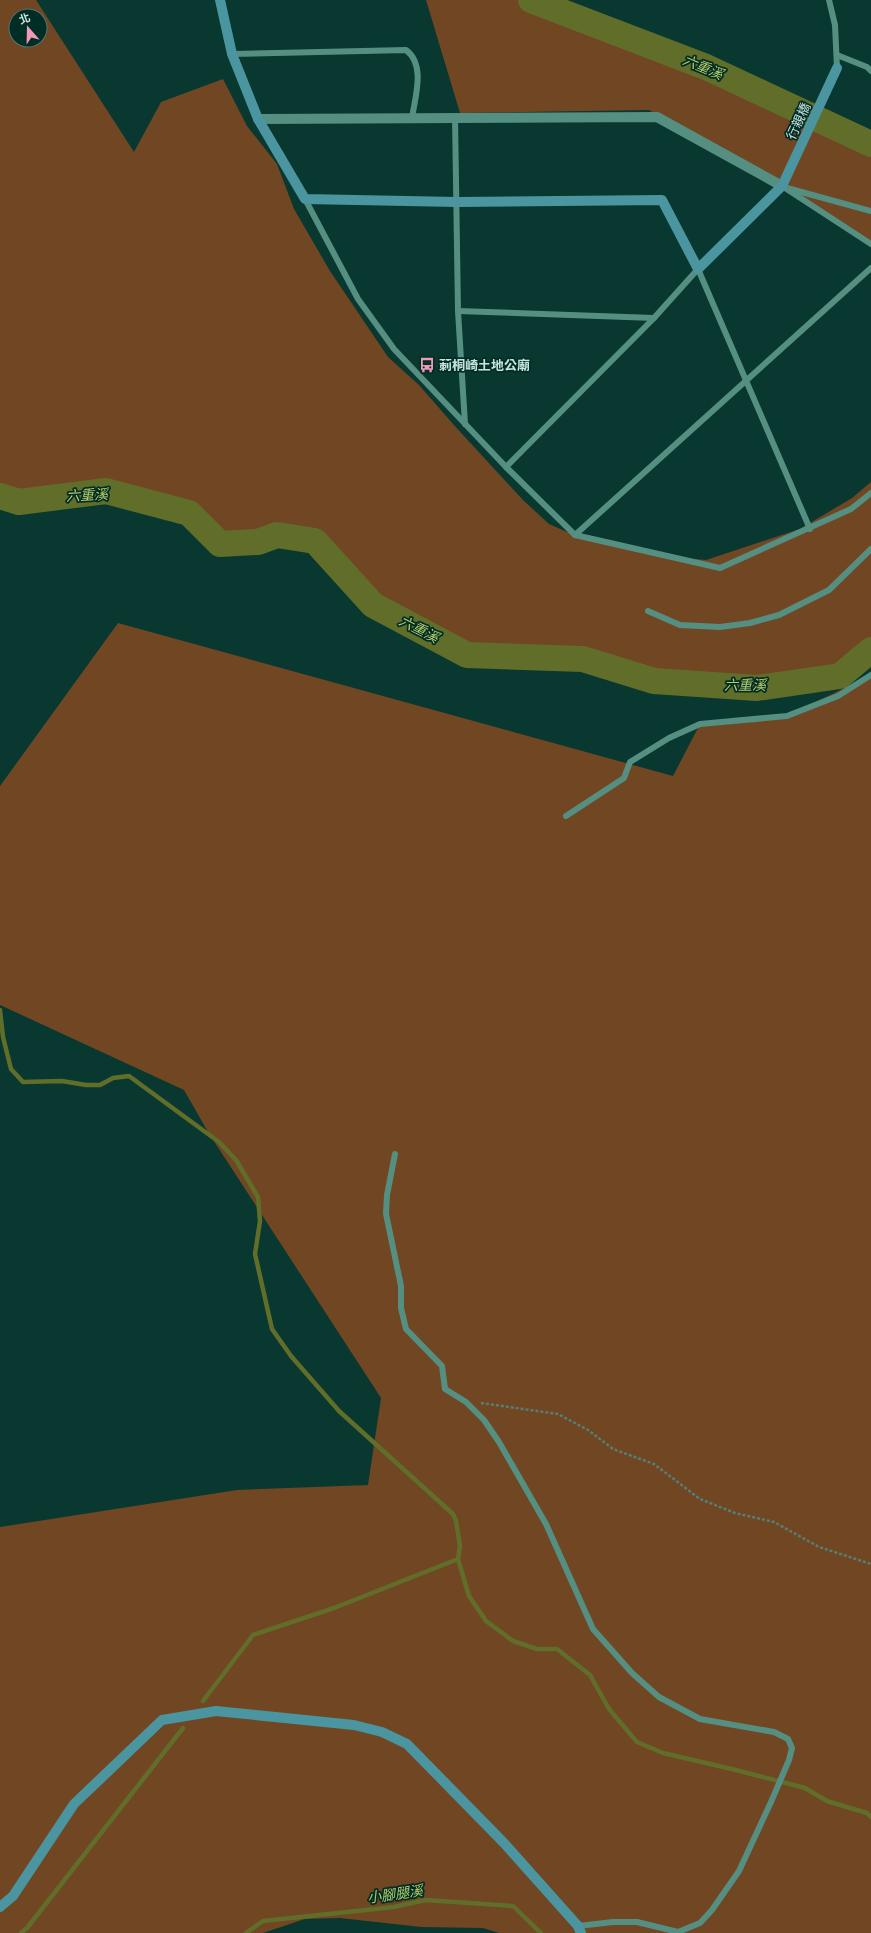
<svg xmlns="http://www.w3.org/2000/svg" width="871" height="1933" font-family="Overpass,'Noto Sans TC',sans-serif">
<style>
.green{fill:#704623;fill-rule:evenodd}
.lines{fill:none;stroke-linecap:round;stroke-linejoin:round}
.stream{stroke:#616e29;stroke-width:4.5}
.river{stroke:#616e29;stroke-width:26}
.path{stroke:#577f77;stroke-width:2.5;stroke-dasharray:3 2;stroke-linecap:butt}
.lane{stroke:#558f82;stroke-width:6}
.street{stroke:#558f82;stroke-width:10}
.secondary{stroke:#4a959f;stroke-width:10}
.labels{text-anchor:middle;stroke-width:3.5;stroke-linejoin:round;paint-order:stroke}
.street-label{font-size:13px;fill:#c7e4dd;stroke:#002d26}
.poi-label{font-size:13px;font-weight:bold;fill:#c7e4dd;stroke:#002d26;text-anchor:start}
.water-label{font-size:14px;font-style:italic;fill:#b7cb6a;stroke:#002d26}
</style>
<rect width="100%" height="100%" fill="#083830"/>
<g class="green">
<path d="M0 0H36L134 152 161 102 223 79 247 126 277 164 294 209 330 271 388 357 419 385 453 424 523 500 549 524 574 535 662 556 706 560 800 529 852 498 871 482V650L840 676 757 688 654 681 583 659 467 655 373 605 315 541 277 535 258 542 220 544 189 513 106 491 19 502 0 496ZM16 16H40V40H16Z"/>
<polygon points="426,0 531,0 706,67 871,144 871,246 781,186 649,110 460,113"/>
<polygon points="118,623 673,776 700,724 787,716 871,675 871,1933 499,1933 483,1928 421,1927 340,1918 305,1919 263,1933 0,1933 0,1527 237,1490 368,1485 381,1398 208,1132 184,1090 0,1005 0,786"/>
</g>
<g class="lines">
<g class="stream">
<polyline points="0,1010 3,1037 11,1069 23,1082 62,1081 86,1085 100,1085 113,1078 129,1076 219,1142 236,1160 258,1197 260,1221 255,1254 272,1329 291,1356 339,1411 453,1514 456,1521 460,1546 458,1559 469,1596 486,1621 513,1641 537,1649 557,1649 590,1675 609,1709 637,1742 663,1753 736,1770 805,1788 827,1801 867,1813 871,1817"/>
<polyline points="203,1701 253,1635 334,1608 458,1559"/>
<polyline points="21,1933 27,1928 183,1728"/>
<polyline points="246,1933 263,1921 394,1907 425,1900 513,1906 541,1933"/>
</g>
<g class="river">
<polyline points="531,0 706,67 871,144"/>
<polyline points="0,496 19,502 106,491 189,513 220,544 258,542 277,535 315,541 373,605 467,655 583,659 654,681 757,688 840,676 871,650"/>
</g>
<polyline class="path" points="481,1403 558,1414 588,1430 613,1449 654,1464 700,1499 735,1513 774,1522 819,1547 871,1564"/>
<g class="lane">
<polyline points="829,0 835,25 837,68"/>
<path d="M232 54 406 50C426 65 415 97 412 118"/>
<polyline points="837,55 867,67 871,71"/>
<polyline points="455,117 458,311 465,424"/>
<polyline points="782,186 871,244"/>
<polyline points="787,188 871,211"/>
<polyline points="305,199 358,299 394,349 506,467 575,535 720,568 851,509 871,493"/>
<polyline points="458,311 654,318"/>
<polyline points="506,467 654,318 698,269 810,529"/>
<polyline points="575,535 871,268"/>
<polyline points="648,611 680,625 720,627 750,623 779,615 829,590 871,549"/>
<polyline points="566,816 624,778 630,762 669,738 700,724 787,716 838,696 871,675"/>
<polyline points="395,1154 387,1195 386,1214 401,1286 401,1308 406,1329 442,1366 445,1389 466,1402 484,1420 499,1442 546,1524 593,1629 632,1673 659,1697 700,1719 774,1732 788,1739 792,1748 789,1760 771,1802 739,1871 712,1910 700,1923 678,1932 637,1922 613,1922 578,1926"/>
</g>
<polyline class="street" points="258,119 657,117 782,186"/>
<g class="secondary">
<polyline points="220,0 232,54 258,119 305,199 457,202 662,200 698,269 782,186 837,68"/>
<polyline points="0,1907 13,1896 74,1804 162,1720 216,1711 354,1725 382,1732 407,1744 504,1843 578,1926 581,1933"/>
</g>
</g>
<defs>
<g id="bus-bare" transform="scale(1.2)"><path d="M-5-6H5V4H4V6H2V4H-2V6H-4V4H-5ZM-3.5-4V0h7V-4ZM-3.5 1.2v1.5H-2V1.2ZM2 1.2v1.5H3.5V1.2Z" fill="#f09ab6" stroke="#002d26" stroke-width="2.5" paint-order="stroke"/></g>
</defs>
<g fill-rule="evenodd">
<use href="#bus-bare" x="427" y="365"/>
</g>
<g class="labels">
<g class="street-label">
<text transform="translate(798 121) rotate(-65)" y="5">行親橋</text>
</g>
<g class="poi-label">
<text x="439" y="370">莿桐崎土地公廟</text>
</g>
<g class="water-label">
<text transform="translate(703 67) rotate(23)" y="5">六重溪</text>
<text transform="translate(87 495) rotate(-3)" y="5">六重溪</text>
<text transform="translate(419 629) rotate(27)" y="5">六重溪</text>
<text x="745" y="690">六重溪</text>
<text transform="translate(395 1894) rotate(-8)" y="5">小腳腿溪</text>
</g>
</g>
<g transform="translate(28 28) rotate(340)"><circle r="19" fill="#002d26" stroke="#50766f"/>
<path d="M0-3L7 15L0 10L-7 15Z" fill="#f09ab6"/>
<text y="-6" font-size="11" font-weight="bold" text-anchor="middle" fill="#c7e4dd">北</text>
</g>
</svg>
